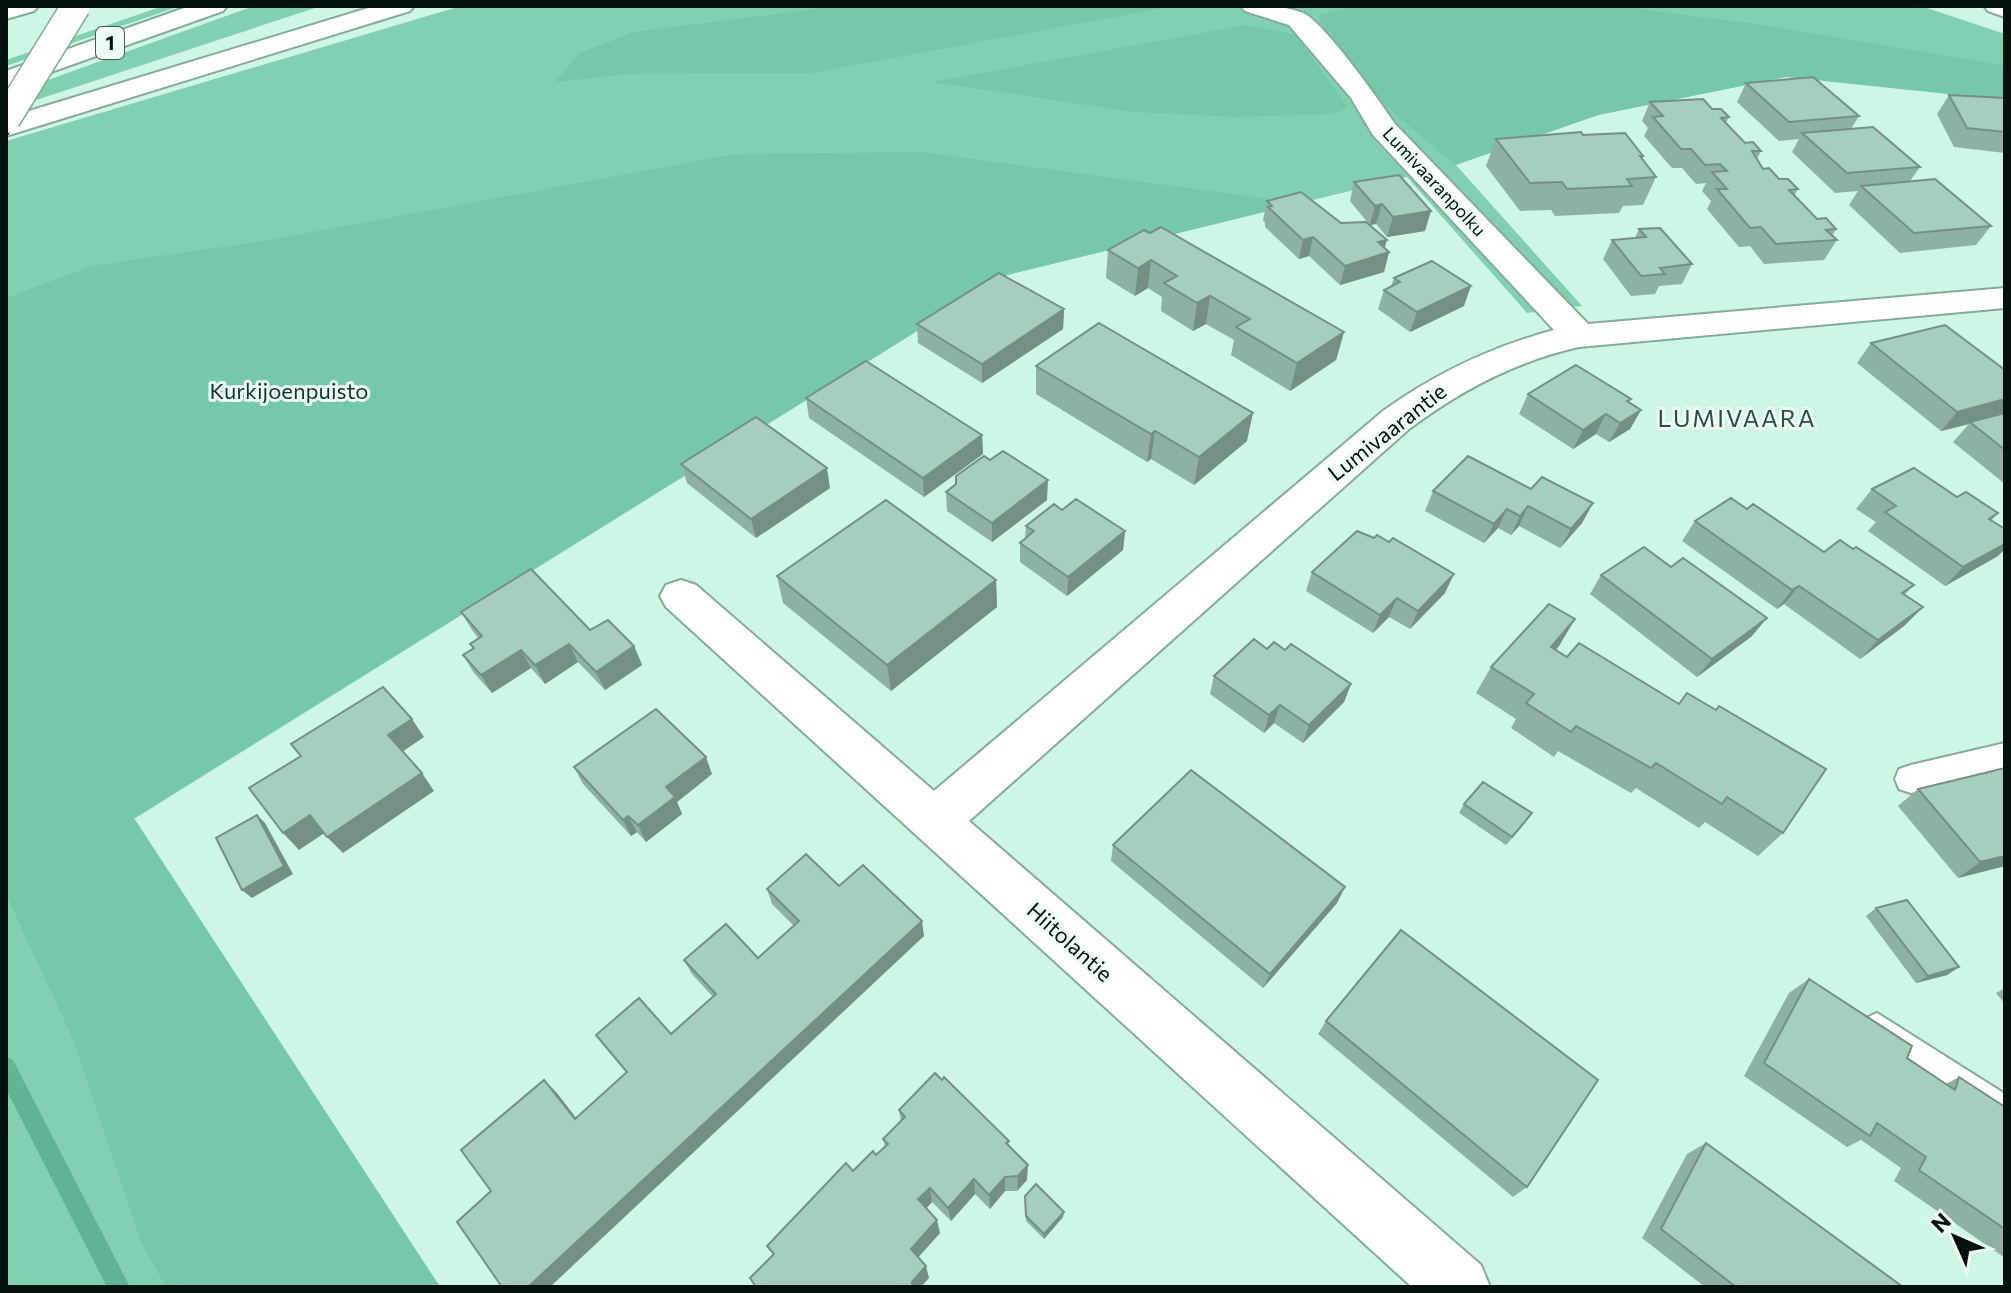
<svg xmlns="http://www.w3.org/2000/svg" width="2011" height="1293" font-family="Commissioner,sans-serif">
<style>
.green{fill:#81d1b1}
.forest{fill:#76c9a8}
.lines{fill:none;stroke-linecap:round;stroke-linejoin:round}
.stream{fill:#60b393;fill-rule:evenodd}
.service-casing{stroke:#85ac9b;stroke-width:4}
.minor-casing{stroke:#85ac9b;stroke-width:4}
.trunk-casing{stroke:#85ac9b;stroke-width:4}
.motorway-casing{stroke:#85ac9b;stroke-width:4}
.service{fill:#fff;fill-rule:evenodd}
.minor{fill:#fff;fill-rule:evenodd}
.trunk{fill:#fff;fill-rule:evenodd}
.motorway{fill:#fff;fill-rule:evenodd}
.tram{stroke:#1d2e27;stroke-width:2}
.minor-bridge-casing{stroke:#85ac9b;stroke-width:31;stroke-linecap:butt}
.minor-bridge{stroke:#fff;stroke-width:28}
.wall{fill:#8fb1a2}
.shaded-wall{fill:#749084}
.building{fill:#a6cebc;stroke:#749084;stroke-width:2}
.labels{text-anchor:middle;stroke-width:6;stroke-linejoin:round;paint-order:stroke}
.far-street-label{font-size:18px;fill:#04110c;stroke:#edfdf6}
.shield{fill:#edfdf6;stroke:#4a5852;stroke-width:2}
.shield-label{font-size:20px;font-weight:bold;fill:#04110c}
.park-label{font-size:22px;fill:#0d3426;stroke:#edfdf6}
.street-label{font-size:22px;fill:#04110c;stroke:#edfdf6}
.neighbourhood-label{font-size:24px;letter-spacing:2px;fill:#2a4e40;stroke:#edfdf6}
</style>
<rect width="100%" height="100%" fill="#cdf6e4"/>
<g class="green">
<polygon points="163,6 180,6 6,66 6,60"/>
<polygon points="254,6 321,6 6,110 6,95"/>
<polygon points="461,6 1921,6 2005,34 2005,81 1839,66 1598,115 1456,165 1582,306 1527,313 1407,177 1007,275 134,819 440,1287 6,1287 6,141"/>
</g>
<g class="forest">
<polygon points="838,6 1175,6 812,73 628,74 555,82 578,54 633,32"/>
<path d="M1357 6H1616L1764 25 2005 65V100L1786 77 1598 115 1455 165C1411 126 1336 72 1318 15Z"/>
<polygon points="1246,25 1297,35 1348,108 1333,114 1235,117 1133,112 932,82"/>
<polygon points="921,152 1300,203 1007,275 134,818 440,1287 166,1287 141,1242 73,1039 6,895 6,298 91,266 269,240 735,154"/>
</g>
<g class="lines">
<polygon class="stream" points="6,1057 13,1060 130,1287 107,1287 6,1089"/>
<g class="service-casing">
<g id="service">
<polygon points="2005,743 2005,771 1911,793 1899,789 1895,779 1899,769 1911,765"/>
<polygon points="1877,1013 2005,1094 2005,1137 1864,1045 1858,1032 1864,1019"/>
</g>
</g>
<g class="minor-casing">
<path id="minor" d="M1241 6C1263 6 1283 5 1303 13 1324 22 1381 103 1395 124L1588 324 2005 288V308L1579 347C1516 361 1461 390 1409 429L969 821 1481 1265 1490 1287H1412L666 607 660 596 666 585 681 580 696 585 934 791 1383 411C1436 373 1491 347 1554 330L1373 135 1351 98 1289 25 1245 11Z"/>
</g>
<g class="trunk-casing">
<polygon id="trunk" points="1984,6 2005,6 2005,17 1988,11"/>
</g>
<g class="motorway-casing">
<g id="motorway">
<polygon points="6,6 38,6 34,11 6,19"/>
<polygon points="190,6 227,6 223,11 6,88 6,71"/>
<polygon points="375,6 414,6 410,11 6,136 6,118"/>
</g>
</g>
<use href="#service" class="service"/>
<use href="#minor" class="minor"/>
<use href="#trunk" class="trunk"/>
<use href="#motorway" class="motorway"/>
<g class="tram">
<polyline points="6,104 68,6"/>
<polyline points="6,137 85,6"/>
</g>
<g class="minor-bridge-casing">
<polyline id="minor-bridge" points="6,119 76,6"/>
</g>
<use href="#minor-bridge" class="minor-bridge"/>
</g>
<g class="wall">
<polygon points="1746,83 1859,116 1851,129 1920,167 1910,181 1991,226 1976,245 1900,253 1849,205 1858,191 1835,193 1792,152 1799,139 1779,141 1737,102"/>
<polygon points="1949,95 2005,98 2005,153 1954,147 1937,114"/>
<polygon points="1650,102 1712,109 1729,117 1726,123 1745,143 1761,151 1757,159 1763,169 1779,179 1798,189 1794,196 1817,219 1836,229 1832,236 1837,240 1824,260 1764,264 1750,246 1739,247 1707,209 1711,201 1702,191 1706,183 1696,184 1682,168 1672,168 1644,136 1648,128 1642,121"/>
<polygon points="1583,135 1643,156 1642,159 1656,177 1643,205 1623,206 1619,213 1555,216 1551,210 1520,211 1486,166 1496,139"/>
<polygon points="1354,182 1425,231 1387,237 1376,224 1370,225 1385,248 1389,252 1384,272 1340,285 1309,256 1299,259 1265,227 1265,223 1263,220 1267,201 1341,223 1368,223 1350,201"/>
<polygon points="1639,229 1692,264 1682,284 1659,286 1655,294 1631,296 1603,259 1612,240 1635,238"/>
<polygon points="1144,230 1344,332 1336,360 1290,391 1231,355 1234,340 1206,324 1193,331 1161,311 1162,297 1148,288 1135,296 1106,278 1108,250"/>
<polygon points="1394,278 1464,306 1410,332 1378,309 1384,290 1391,286"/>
<polygon points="1064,309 1063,329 982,383 918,343 917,324"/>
<polygon points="1871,343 2005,370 2005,484 1953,442 1969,424 1941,431 1857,363"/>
<polygon points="1036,366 1247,441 1194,485 1151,459 1147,462 1036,394"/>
<polygon points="1528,394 1629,402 1641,410 1630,429 1609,442 1596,434 1573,449 1519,414"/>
<polygon points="806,398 982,435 983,454 924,497 809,418"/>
<polygon points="681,464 830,488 756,538 687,483"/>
<polygon points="1531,489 1593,503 1582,523 1560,548 1519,526 1511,535 1498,528 1484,543 1425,511 1433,491"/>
<polygon points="1872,489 1957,497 1998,513 1992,520 1998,556 1945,586 1868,531 1876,522 1856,509"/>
<polygon points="946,492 1047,500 992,542 947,511"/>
<polygon points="1747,509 1824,552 1914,585 1904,595 1923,607 1904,626 1860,659 1784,604 1777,609 1682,541 1695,521"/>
<polygon points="1062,510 1125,531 1123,550 1067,596 1020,562 1020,543 1025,538 1026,526"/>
<polygon points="1374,538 1445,593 1410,629 1389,617 1373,633 1306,591 1312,572"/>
<polygon points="1601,575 1752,636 1697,677 1590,594"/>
<polygon points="777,576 996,580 997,607 891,691 783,603"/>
<polygon points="461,612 590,630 634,646 642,665 605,690 578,662 545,684 531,668 492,693 474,673 463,655 473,649 470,644 479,639 472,630"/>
<polygon points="1575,619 1556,650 1783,833 1758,856 1705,822 1699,828 1636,788 1631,793 1558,751 1554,757 1511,728 1516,719 1476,693 1491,667"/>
<polygon points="1267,649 1285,650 1351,684 1344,702 1303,743 1274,723 1264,733 1210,694 1214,676"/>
<polygon points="574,767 712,774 677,802 682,814 646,842 637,832 631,836 583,784"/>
<polygon points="2005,768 2005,866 1958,878 1898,806 1918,789"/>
<polygon points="1464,804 1526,822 1506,845 1459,813"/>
<polygon points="1113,845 1337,903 1263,988 1111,861"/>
<polygon points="839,886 924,936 491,1191 556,1092 576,1118 713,997 692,974 684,960 758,958 794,926 772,904 767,889"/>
<polygon points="1876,908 1959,967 1947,975 1916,983 1866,916"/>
<polygon points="1809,979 1907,1058 1946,1084 1959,1077 2005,1107 2005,1258 1894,1181 1901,1168 1861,1140 1847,1147 1744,1076 1789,993"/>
<polygon points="2005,988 2005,1004 1996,993"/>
<polygon points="1326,1021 1527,1187 1513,1197 1318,1034"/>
<polygon points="899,1110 1009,1141 1008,1146 1027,1180 1017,1191 1005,1191 990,1209 975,1194 951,1221 932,1202 926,1208 940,1233 918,1257 929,1278 774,1254 853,1171 876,1155 885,1146 883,1139 901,1121"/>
<polygon points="1706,1143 1903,1287 1705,1287 1642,1238 1687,1154"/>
<polygon points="1025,1201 1063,1217 1044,1239 1026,1221"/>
</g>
<g class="shaded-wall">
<polygon points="1382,204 1376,224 1370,225 1375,206"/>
<polygon points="1431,211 1425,231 1387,237 1393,217"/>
<polygon points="1313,237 1309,256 1299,259 1303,240"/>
<polygon points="1387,240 1383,254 1389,252 1384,272 1340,285 1345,266 1378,242"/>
<polygon points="1151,260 1148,288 1135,296 1138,268"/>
<polygon points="1471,286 1464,306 1410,332 1417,312"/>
<polygon points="1210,296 1206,324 1193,331 1197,303"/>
<polygon points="1064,309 1063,329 982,383 982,364"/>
<polygon points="1344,332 1336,360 1290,391 1297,363"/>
<polygon points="2005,399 2005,414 1970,422 1969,424 1941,431 1957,412"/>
<polygon points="1641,410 1630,429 1609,442 1620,423"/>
<polygon points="1253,413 1247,441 1194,485 1199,457"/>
<polygon points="1606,414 1596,434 1573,449 1583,430"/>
<polygon points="1155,431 1151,459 1147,462 1151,434"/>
<polygon points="982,435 983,454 924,497 923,478"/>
<polygon points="827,468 830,488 756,538 751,519"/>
<polygon points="1048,480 1047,500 992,542 992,523"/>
<polygon points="1593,503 1582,523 1560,548 1571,529"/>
<polygon points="1528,506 1519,526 1511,535 1520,516"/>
<polygon points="1507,509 1498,528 1484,543 1494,524"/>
<polygon points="1125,531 1123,550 1067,596 1068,577"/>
<polygon points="2005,544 2005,549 1998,556 1945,586 1963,567"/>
<polygon points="1454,574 1445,593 1410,629 1418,611"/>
<polygon points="996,580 997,607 891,691 887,665"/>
<polygon points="1799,586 1784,604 1777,609 1792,590"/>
<polygon points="1397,598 1389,617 1373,633 1380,615"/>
<polygon points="1923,607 1904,626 1860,659 1878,640"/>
<polygon points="1767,618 1752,636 1697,677 1712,659"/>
<polygon points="1575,619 1559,646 1535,673 1551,647"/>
<polygon points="569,644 578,662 545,684 535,665"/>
<polygon points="634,646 642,665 605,690 596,672"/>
<polygon points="521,650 531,668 492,693 481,675"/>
<polygon points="1351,684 1344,702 1303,743 1309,725"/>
<polygon points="1280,705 1274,723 1264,733 1269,715"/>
<polygon points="412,719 424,737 402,752 388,735"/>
<polygon points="706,757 712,774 677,802 682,814 646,842 638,825 666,787"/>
<polygon points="422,773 434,791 343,853 327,837"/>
<polygon points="257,815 265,823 293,874 252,898 242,890"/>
<polygon points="310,815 326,832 299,850 283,833"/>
<polygon points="628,816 637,832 631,836 623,820"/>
<polygon points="2005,856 2005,866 1958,878 1980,862"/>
<polygon points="1345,887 1337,903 1263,988 1270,974"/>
<polygon points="922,921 924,936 550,1287 528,1287"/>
<polygon points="1959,967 1947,975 1916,983 1928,976"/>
<polygon points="544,1080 556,1092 586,1131 575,1119"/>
<polygon points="1028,1165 1027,1180 1017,1191 1018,1176"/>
<polygon points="1005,1177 1005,1191 990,1209 989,1195"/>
<polygon points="974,1179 975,1194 951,1221 948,1208"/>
<polygon points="930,1188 932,1202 922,1213 918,1199"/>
<polygon points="1064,1212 1063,1217 1044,1239 1044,1234"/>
<polygon points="937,1220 940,1233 915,1261 911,1249"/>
<polygon points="926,1266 929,1278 921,1287 912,1287 912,1282"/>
</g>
<g class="building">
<polygon points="1813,77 1859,116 1789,122 1746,83"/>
<polygon points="1949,95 2005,98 2005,132 1967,128"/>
<polygon points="1703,99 1712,109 1721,109 1729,117 1721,118 1745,143 1753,142 1761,151 1752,151 1763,169 1769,168 1779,179 1788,179 1798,189 1789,190 1817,219 1826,218 1836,229 1826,230 1837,240 1776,244 1761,227 1750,228 1717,189 1727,189 1712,172 1727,171 1720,164 1705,165 1691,149 1681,149 1653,117 1663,116 1650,102"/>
<polygon points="1873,127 1920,167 1847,173 1802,133"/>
<polygon points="1581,132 1583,135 1625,133 1643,156 1640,156 1656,177 1627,179 1632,186 1567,189 1562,182 1530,183 1496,139"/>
<polygon points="1399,175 1431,211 1393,217 1382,204 1375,206 1354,182"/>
<polygon points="1935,179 1991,226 1914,233 1861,186"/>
<polygon points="1301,192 1341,223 1366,222 1387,240 1378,242 1389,252 1345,266 1313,237 1303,240 1268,207 1272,206 1267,201"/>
<polygon points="1161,227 1344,332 1297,363 1236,327 1250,319 1210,296 1197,303 1164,283 1177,276 1151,260 1138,268 1108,250 1144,230 1150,233"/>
<polygon points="1660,228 1692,264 1660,268 1665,274 1641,276 1612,240 1646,237 1639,229"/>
<polygon points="1432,261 1471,286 1417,312 1384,290 1400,282 1394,278"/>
<polygon points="999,273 1064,309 982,364 917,324"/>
<polygon points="1099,323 1253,413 1199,457 1155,431 1151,434 1036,366"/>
<polygon points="1945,325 2005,370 2005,399 1957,412 1871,343"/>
<polygon points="866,361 982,435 923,478 806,398"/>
<polygon points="1576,365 1631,399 1627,401 1641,410 1620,423 1606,414 1583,430 1528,394"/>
<polygon points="2005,413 2005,450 1970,422"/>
<polygon points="756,417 827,468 751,519 681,464"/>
<polygon points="1003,451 1048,480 992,523 946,492 956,484 956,476 984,456 990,460"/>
<polygon points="1468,456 1531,489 1542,477 1593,503 1571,529 1528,506 1520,516 1507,509 1494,524 1433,491"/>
<polygon points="1914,468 1957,497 1966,492 1998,513 1989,519 2005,529 2005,544 1963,567 1885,512 1896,506 1872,489"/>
<polygon points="1731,498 1747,509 1753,504 1824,552 1840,540 1853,549 1856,547 1914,585 1902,593 1923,607 1878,640 1799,586 1792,590 1695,521"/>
<polygon points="1076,499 1125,531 1068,577 1020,543 1034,531 1026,526 1054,504 1062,510"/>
<polygon points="886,500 996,580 887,665 777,576"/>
<polygon points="1357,531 1374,538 1377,535 1389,542 1393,538 1454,574 1418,611 1397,598 1380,615 1312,572"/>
<polygon points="1644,547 1671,567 1683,558 1767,618 1712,659 1601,575"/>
<polygon points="531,569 590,630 608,620 634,646 596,672 569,644 535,665 521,650 481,675 463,655 474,648 470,644 482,636 461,612"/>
<polygon points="1549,604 1575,619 1551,647 1567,657 1579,643 1679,704 1687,693 1716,710 1719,706 1826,769 1783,833 1727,797 1722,804 1656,763 1651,768 1576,726 1571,732 1526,703 1534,694 1491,667"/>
<polygon points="1254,639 1267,649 1274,642 1285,650 1291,644 1351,684 1309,725 1280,705 1269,715 1214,676"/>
<polygon points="383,687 412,719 388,735 422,773 327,837 310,815 283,833 249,788 301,756 291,744"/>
<polygon points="656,709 706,757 666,787 675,797 638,825 628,816 623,820 574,767"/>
<polygon points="2005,768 2005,856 1980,862 1918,789"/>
<polygon points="1191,770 1345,887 1270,974 1113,845"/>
<polygon points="1483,782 1532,813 1512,837 1464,804"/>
<polygon points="257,815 284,866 242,890 216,838"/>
<polygon points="806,854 839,886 863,865 922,921 528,1287 502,1287 457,1222 491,1191 461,1150 544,1080 575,1119 627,1072 596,1035 639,998 671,1034 716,994 684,960 726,924 758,958 799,921 767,889"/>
<polygon points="1907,900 1959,967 1928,976 1876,908"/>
<polygon points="1401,930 1598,1080 1527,1187 1326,1021"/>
<polygon points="1809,979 1912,1046 1907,1058 1955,1090 1959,1077 2005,1107 2005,1229 1919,1170 1926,1157 1877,1123 1870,1136 1764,1063"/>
<polygon points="935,1073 942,1080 944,1077 1009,1141 1006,1143 1028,1165 1018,1176 1005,1177 989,1195 974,1179 948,1208 930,1188 918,1199 937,1220 911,1249 926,1266 912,1282 912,1287 756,1287 750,1278 774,1254 767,1246 846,1163 853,1171 873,1151 876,1155 888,1144 883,1139 905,1117 899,1110"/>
<polygon points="1706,1143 1903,1287 1736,1287 1661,1229"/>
<polygon points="1036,1184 1064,1212 1044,1234 1026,1216 1025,1196"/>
</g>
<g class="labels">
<g class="far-street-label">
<text transform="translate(1434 182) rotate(47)" y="6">Lumivaaranpolku</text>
</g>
<rect class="shield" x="96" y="27" width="28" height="32" rx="6"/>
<g class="shield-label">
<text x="110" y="50">1</text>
</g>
<g class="park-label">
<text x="289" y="399">Kurkijoenpuisto</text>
</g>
<g class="street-label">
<text transform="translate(1387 432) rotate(-38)" y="8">Lumivaarantie</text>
<text transform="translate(1070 942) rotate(42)" y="8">Hiitolantie</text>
</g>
<g class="neighbourhood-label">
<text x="1737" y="427">LUMIVAARA</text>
</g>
</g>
<rect width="2011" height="1293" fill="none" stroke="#04110c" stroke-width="16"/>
<g transform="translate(1955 1237) rotate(315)" stroke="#edfdf6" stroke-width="6" paint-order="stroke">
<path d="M0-6L14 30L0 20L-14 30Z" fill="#04110c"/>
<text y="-12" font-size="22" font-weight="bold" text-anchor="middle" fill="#04110c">N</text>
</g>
</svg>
